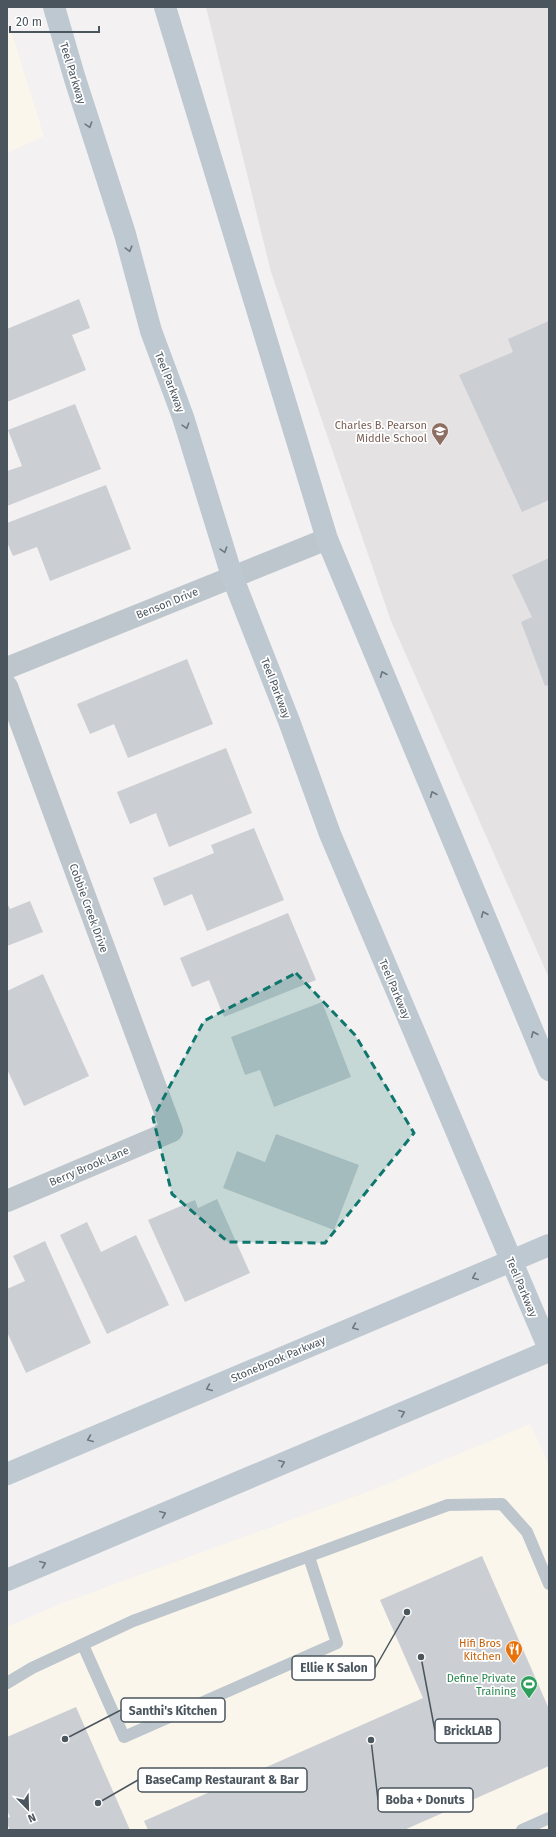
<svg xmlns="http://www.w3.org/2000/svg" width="556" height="1837" font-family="'Fira Sans',sans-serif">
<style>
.commercial{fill:#fbf6ec}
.education{fill:#e4e2e2}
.building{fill:#cbced3}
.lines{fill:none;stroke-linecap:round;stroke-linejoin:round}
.service{stroke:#bdc6cc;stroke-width:12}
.minor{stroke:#bdc6cc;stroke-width:22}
.secondary{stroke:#bec8d1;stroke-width:22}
.oneway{stroke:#6d7880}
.marked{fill:#0f766e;fill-opacity:0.2;stroke:#0f766e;stroke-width:3;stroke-dasharray:8 5;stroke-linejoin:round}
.labels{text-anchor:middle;stroke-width:3.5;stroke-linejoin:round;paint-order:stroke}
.street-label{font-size:11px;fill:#4a555d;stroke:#fff}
.education-label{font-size:11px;fill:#785e54;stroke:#fff;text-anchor:end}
.food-label{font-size:11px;fill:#c56008;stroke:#fff;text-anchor:end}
.leisure-label{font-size:11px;fill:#27864d;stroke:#fff;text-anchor:end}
.leader{fill:none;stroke:#4a555d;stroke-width:1.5}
.callout-dot{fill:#4a555d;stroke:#fff;stroke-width:1.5}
.callout{fill:#fff;stroke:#4a555d;stroke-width:1.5}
.callout-label{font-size:12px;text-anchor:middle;font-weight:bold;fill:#4a555d}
</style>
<rect width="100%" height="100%" fill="#f3f1f1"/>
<g class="commercial">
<polygon points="7,18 44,136 7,153"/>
<polygon points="530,1424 549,1465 549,1830 7,1830 7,1627 60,1604 370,1491"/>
</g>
<polygon class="education" points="206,7 549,7 549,978 391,621 271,272"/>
<g class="building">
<polygon points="79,299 90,328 72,335 86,370 7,402 7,329"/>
<polygon points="549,321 549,500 522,512 459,375 513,352 508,339"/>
<polygon points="75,404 101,469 7,506 7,471 22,466 8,430"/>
<polygon points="106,485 131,549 50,581 37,547 13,556 7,542 7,523"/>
<polygon points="549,558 549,685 545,686 521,622 532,617 512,575"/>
<polygon points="187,659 213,724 128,758 114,724 90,734 77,704"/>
<polygon points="226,748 252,813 169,847 156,813 130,824 117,792"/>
<polygon points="254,828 284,900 207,931 192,894 164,906 153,878 214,853 211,845"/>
<polygon points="30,901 43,932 7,946 7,903 10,909"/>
<polygon points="288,913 316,980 224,1017 209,980 192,987 180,958"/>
<polygon points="43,974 89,1076 24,1106 7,1069 7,991"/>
<polygon points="322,1002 351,1077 274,1107 260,1070 245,1075 231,1037"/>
<polygon points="276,1134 359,1165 334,1230 223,1188 237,1151 265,1162"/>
<polygon points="217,1199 250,1273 185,1302 148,1220 195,1200 198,1208"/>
<polygon points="87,1222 101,1252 136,1235 169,1305 107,1334 60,1235"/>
<polygon points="45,1241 91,1343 26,1373 7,1332 7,1289 25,1281 13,1256"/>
<polygon points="482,1556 549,1709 549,1766 404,1830 148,1830 144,1821 423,1698 380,1600"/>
<polygon points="76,1707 130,1830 10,1830 7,1823 7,1818 10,1817 7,1810 7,1737"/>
</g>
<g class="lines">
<g class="service">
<polyline points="83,1645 124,1737 337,1643 309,1557"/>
<polyline points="7,1683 32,1668 133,1621 448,1505 502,1504 527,1532 549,1584"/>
<polyline points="522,1830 549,1818"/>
</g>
<g class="minor">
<polyline points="7,668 327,539"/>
<polyline points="7,686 172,1131 7,1201"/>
</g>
<g class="secondary">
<polyline points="54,7 75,79 125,234 151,331 183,417 232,576 289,721 330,834 549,1349"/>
<polyline points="165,7 327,539 549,1070"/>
<polyline points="7,1474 549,1245"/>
<polyline points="7,1580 549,1351"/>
</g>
</g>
<defs><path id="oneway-chevron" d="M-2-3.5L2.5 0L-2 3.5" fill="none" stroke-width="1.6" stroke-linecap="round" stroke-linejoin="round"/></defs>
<g class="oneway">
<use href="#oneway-chevron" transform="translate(89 125) rotate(72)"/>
<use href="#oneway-chevron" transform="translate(129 249) rotate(75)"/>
<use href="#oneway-chevron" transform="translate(186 426) rotate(73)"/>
<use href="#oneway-chevron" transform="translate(224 550) rotate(73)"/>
<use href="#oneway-chevron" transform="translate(383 674) rotate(-113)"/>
<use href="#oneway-chevron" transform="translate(433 794) rotate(-113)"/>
<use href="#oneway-chevron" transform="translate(484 914) rotate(-113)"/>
<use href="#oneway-chevron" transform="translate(534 1034) rotate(-113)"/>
<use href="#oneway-chevron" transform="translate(475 1277) rotate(157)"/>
<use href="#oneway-chevron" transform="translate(355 1327) rotate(157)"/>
<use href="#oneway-chevron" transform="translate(209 1388) rotate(157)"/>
<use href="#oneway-chevron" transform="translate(402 1413) rotate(-23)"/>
<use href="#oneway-chevron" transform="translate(90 1439) rotate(157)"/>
<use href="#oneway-chevron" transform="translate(282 1463) rotate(-23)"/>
<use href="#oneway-chevron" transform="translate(163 1514) rotate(-23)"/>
<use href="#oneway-chevron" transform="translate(43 1564) rotate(-23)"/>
</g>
<path class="marked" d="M296 973 355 1035 414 1133 325 1243 228 1242 172 1194 153 1118 204 1021Z"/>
<defs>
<g id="school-pin" transform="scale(0.9)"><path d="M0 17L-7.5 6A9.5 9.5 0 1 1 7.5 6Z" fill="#8d6e63" stroke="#fff"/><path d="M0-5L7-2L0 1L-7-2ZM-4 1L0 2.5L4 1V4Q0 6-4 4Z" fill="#fff"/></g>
<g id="restaurant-pin" transform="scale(0.9)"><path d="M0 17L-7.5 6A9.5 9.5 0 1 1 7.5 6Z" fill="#e8710a" stroke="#fff"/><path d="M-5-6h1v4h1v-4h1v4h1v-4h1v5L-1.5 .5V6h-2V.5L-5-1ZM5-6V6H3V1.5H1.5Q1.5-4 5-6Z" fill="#fff"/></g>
<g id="stadium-pin" transform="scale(0.9)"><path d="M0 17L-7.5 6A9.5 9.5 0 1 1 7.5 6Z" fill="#2e9e5b" stroke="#fff"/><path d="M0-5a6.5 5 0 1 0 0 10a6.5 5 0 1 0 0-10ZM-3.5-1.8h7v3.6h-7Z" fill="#fff"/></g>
</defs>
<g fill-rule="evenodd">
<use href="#school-pin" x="440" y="431"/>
<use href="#restaurant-pin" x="514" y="1649"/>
<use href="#stadium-pin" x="529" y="1684"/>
</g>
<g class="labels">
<g class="street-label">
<text transform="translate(73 73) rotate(73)" y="4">Teel Parkway</text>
<text transform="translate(170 382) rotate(69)" y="4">Teel Parkway</text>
<text transform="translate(167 603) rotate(-22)" y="4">Benson Drive</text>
<text transform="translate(276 688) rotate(69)" y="4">Teel Parkway</text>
<text transform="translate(89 908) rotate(70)" y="4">Cobbie Creek Drive</text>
<text transform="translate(395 989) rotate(67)" y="4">Teel Parkway</text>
<text transform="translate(89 1166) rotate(-23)" y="4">Berry Brook Lane</text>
<text transform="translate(522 1287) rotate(67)" y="4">Teel Parkway</text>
<text transform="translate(278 1359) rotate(-23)" y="4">Stonebrook Parkway</text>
</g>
<g class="education-label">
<text x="427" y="429">Charles B. Pearson<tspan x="427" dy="13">Middle School</tspan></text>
</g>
<g class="food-label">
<text x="501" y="1647">Hifi Bros<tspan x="501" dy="13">Kitchen</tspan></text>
</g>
<g class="leisure-label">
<text x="516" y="1682">Define Private<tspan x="516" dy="13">Training</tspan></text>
</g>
</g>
<path class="leader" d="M407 1612L375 1668M65 1739L121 1710M421 1657L435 1731M98 1803L138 1780M371 1740L378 1800"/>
<g class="callout-dot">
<circle cx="407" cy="1612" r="4"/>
<circle cx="65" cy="1739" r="4"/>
<circle cx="421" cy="1657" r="4"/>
<circle cx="98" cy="1803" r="4"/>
<circle cx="371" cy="1740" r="4"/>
</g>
<g class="callout">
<rect x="292" y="1656" width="83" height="24" rx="4"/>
<rect x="121" y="1698" width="104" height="24" rx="4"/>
<rect x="435" y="1719" width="65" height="24" rx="4"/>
<rect x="138" y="1768" width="169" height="24" rx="4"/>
<rect x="378" y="1788" width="95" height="24" rx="4"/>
</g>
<g class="callout-label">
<text x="334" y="1672">Ellie K Salon</text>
<text x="173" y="1715">Santhi's Kitchen</text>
<text x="468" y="1735">BrickLAB</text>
<text x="222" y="1784">BaseCamp Restaurant &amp; Bar</text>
<text x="425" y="1804">Boba + Donuts</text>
</g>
<rect width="556" height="1837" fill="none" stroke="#4a555d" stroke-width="16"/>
<g transform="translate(28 1809) rotate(157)" stroke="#ffffff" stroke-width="3" paint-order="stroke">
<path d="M0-3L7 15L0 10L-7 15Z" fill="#4a555d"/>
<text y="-6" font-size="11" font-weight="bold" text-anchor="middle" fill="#4a555d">N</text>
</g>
<path d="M10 26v6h89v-6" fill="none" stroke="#4a555d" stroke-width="2"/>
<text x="16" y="26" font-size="12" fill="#4a555d" stroke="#ffffff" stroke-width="3" paint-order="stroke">20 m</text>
</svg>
